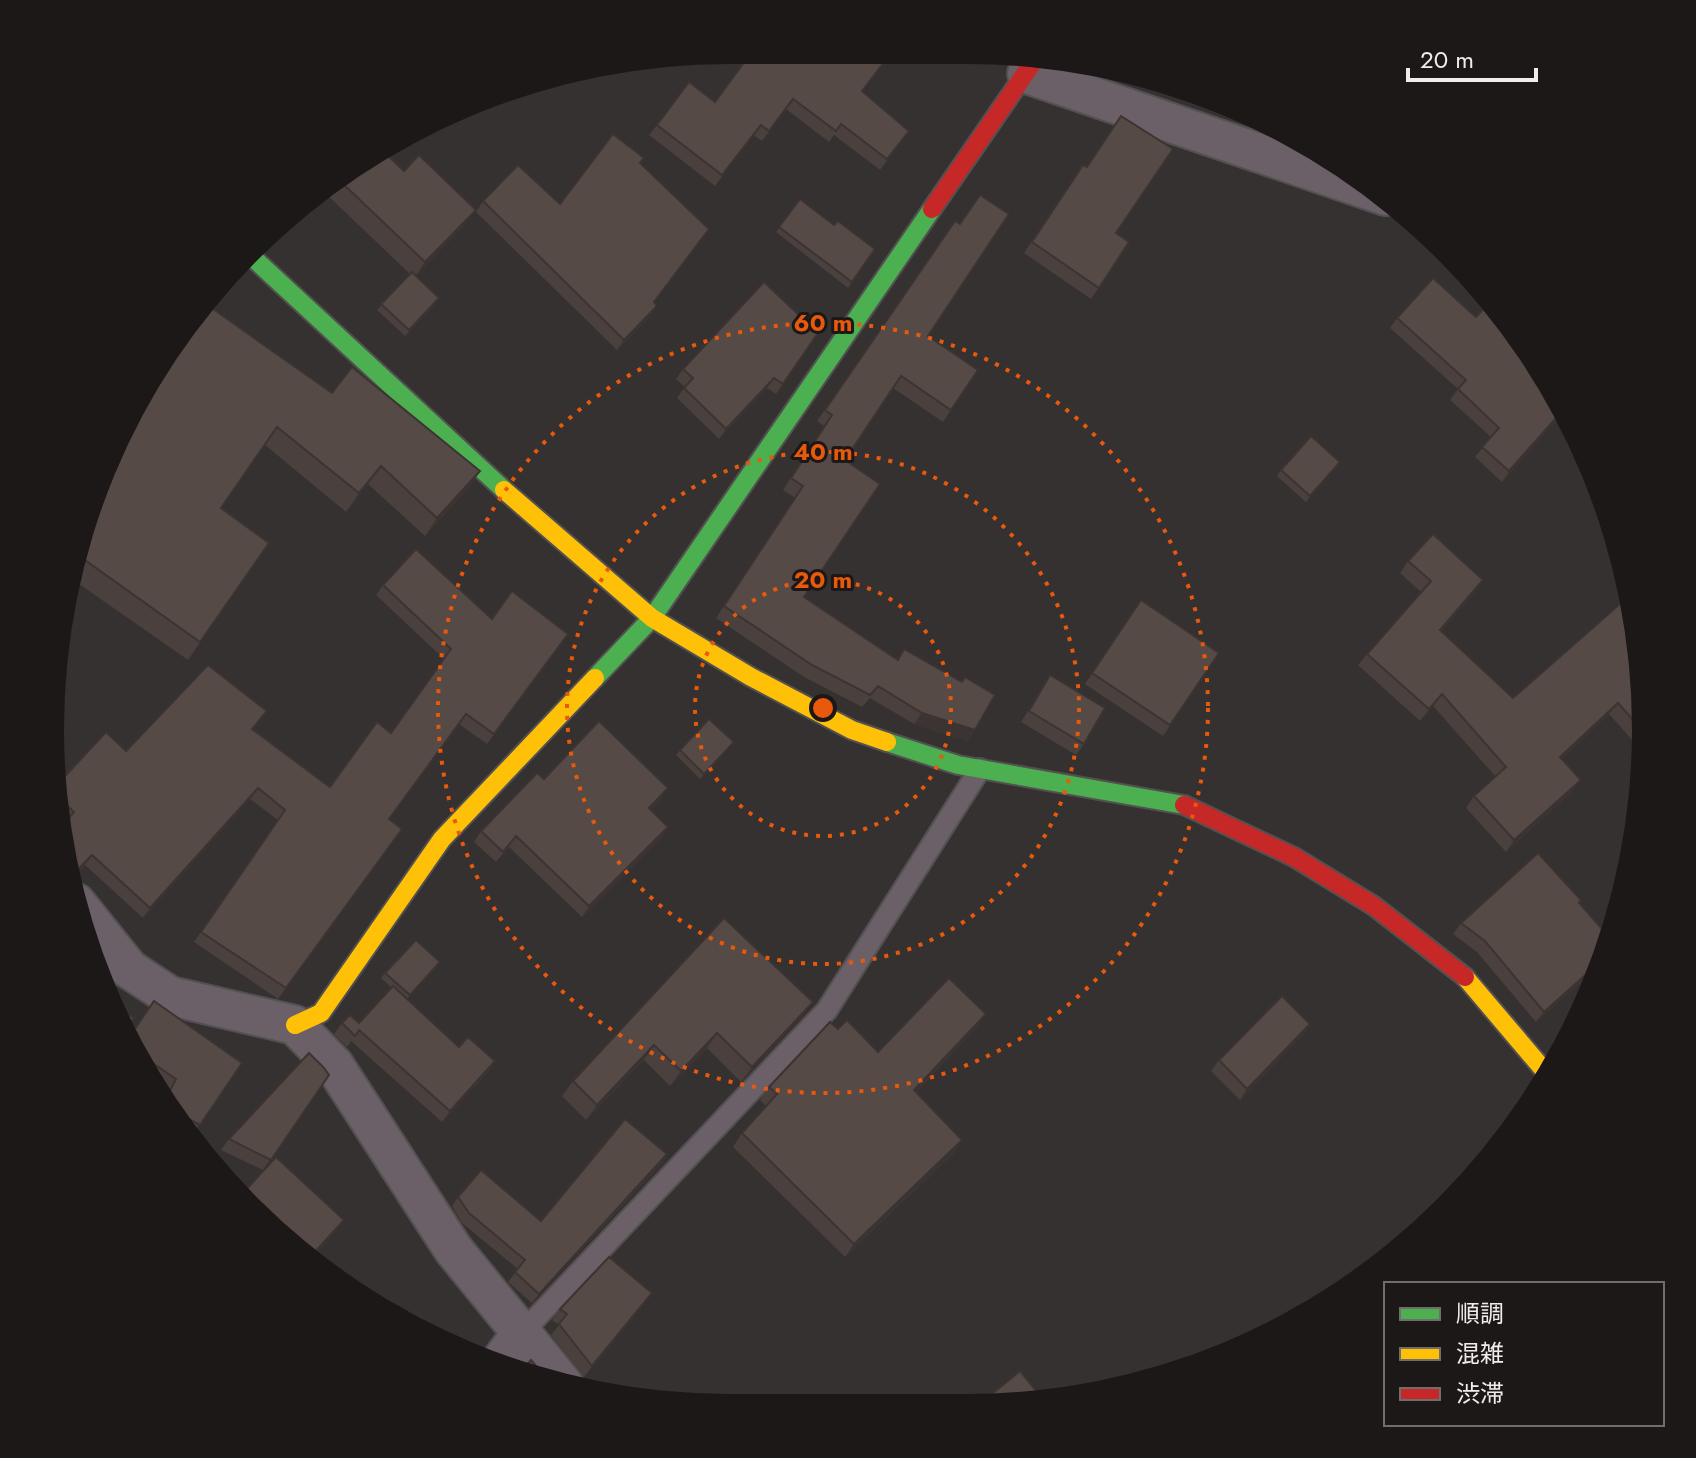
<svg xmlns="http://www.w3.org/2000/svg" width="1696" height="1458" font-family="Jost,'Noto Sans JP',sans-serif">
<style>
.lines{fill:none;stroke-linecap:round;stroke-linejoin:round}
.lane-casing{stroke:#525050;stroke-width:24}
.street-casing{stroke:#525050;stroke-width:42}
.fast-casing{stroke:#525050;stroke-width:22}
.slow-casing{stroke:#525050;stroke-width:22}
.jam-casing{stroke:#525050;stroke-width:22}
.lane{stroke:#6c6068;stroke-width:20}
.street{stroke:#6c6068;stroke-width:38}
.fast{stroke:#4caf50;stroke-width:18}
.slow{stroke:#ffc107;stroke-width:18}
.jam{stroke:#c62828;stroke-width:18}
.wall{fill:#4a403d}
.shaded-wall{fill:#3c3432}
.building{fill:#564a47;stroke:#3c3432;stroke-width:2}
.ring{fill:none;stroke:#e8590c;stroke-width:4;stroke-dasharray:4 8}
.centre{fill:#e8590c;stroke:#1c1818;stroke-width:4}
.ring-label{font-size:24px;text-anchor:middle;font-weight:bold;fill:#e8590c;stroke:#1c1818;stroke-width:6;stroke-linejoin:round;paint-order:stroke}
</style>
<rect width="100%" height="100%" fill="#353131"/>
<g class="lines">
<g class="lane-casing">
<polyline id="lane" points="520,1335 827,1010 980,769"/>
</g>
<g class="street-casing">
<g id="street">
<polyline points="1027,74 1386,196"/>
<polyline points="76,903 129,969 170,996 295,1025 334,1065 453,1249 564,1385"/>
<polyline points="498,1365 520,1335"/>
</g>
</g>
<g class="fast-casing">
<g id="fast">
<polyline points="250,255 504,490"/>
<polyline points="595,678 652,618 932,209"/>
<polyline points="887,742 958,765 1184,805"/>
</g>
</g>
<g class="slow-casing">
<g id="slow">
<polyline points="504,490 652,618 751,677 852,730 887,742"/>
<polyline points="1465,977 1548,1075"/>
<polyline points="295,1025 321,1013 442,839 595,678"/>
</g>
</g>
<g class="jam-casing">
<g id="jam">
<polyline points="932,209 1038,55"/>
<polyline points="1184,805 1294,857 1374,906 1465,977"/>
</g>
</g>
<use href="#lane" class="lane"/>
<use href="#street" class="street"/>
<use href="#fast" class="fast"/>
<use href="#slow" class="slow"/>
<use href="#jam" class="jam"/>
</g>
<g class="wall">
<polygon points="862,92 909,131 880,170 834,135 829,142 786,109 762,141 753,135 715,186 649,135 657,125 715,102"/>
<polygon points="383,151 464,225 416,276 435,304 405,336 377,310 410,274 323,191"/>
<polygon points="641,164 654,303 657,306 650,316 617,350 476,212 483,201 560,204"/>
<polygon points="1083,165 1116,233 1129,242 1091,299 1024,253"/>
<polygon points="800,199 834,225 875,249 848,288 776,232"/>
<polygon points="955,221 928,336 978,370 943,422 893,388 845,460 804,597 897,660 904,649 975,730 967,741 914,724 870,698 862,707 804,677 716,618 795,498 783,490 824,426 817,421"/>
<polygon points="1397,318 1555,390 1574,431 1559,417 1502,482 1475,457 1491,437 1450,400 1458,389 1390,328"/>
<polygon points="818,333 776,394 767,388 719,439 677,398 685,387 676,379 683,369"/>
<polygon points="332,393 480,471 467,490 425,536 368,484 346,512 265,445 221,508 269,543 188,660 72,579 102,470"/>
<polygon points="1336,467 1306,502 1277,476 1281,470"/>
<polygon points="1596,481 1610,510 1612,518 1589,492"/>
<polygon points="1408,561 1475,592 1441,631 1513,698 1640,640 1644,747 1641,750 1609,714 1562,759 1572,792 1506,852 1466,808 1474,796 1496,777 1433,706 1420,721 1358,665 1367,654 1421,592 1400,573"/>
<polygon points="383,585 492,619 568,634 487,744 459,724 389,820 402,829 278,999 194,942 278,820 250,799 143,918 85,865 70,880 59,830 66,821 56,812 56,786 126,751 253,730 330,787 391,733 444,659 376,595"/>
<polygon points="1141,600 1219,653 1163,736 1085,684"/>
<polygon points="1050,675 1084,744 1076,755 1021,722"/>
<polygon points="734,742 700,779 676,755 680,750"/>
<polygon points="544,779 661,799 651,810 668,827 661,838 582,917 509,847 496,862 474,842 481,831"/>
<polygon points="1579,903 1610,938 1536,1022 1477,952 1453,934 1461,923"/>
<polygon points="724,918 802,1017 741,1082 707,1048 670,1086 644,1060 586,1120 562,1096 573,1081"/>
<polygon points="436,968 407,999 459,1047 495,1061 488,1072 442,1122 351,1041 347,1047 334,1034 342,1023 359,1023 392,988 381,978 385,973"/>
<polygon points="986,1014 977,1027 916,1092 962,1140 953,1154 845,1257 733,1147 742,1133 766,1106 760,1100 769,1087 838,1029 878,1052"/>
<polygon points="1310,1024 1303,1035 1240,1100 1211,1071 1219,1060"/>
<polygon points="130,1036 242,1063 192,1135 186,1132 164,1106 162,1102 168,1090 150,1077"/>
<polygon points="329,1075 263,1170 221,1150 229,1139"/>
<polygon points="667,1154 661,1164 532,1303 508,1282 518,1269 462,1223 452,1206 458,1197 541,1221"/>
<polygon points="245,1191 336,1231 310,1259 249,1209 240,1198"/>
<polygon points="645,1303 584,1377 551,1335 559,1325 552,1320 560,1309"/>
<polygon points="988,1397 1012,1406 982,1407"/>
</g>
<g class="shaded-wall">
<polygon points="476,210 464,225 414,278 425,262"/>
<polygon points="657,306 650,316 617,350 624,340"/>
<polygon points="774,378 767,388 719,439 726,429"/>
<polygon points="1564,410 1559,417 1502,482 1509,471"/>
<polygon points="381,466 368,484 346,512 359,493"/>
<polygon points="480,471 467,490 425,536 437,518"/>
<polygon points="1483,580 1475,592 1431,642 1440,630"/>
<polygon points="1442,694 1433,706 1420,721 1429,709"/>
<polygon points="1618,703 1609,714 1552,769 1560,757"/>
<polygon points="922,713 975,730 967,741 914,724"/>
<polygon points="1581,780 1572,792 1506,852 1514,840"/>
<polygon points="258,788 250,799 143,918 150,908"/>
<polygon points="668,788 661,799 642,819 649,808"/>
<polygon points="668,827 661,838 582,917 589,906"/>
<polygon points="92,855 85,865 70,880 70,878"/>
<polygon points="1602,960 1600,967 1536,1022 1544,1012"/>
<polygon points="813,1002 802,1017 741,1082 752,1067"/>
<polygon points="986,1014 977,1027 905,1103 914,1090"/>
<polygon points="1310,1024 1303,1035 1240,1100 1247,1089"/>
<polygon points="717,1033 707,1048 670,1086 681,1071"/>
<polygon points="654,1045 644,1060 586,1120 597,1105"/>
<polygon points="495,1061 488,1072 442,1122 450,1111"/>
<polygon points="962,1140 953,1154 845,1257 854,1244"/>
<polygon points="667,1154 661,1164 532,1303 539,1294"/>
<polygon points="344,1220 336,1231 310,1259 314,1253"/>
<polygon points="652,1293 645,1303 584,1377 592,1366"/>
</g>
<g class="building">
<polygon points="753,50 809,51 824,63 833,52 891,53 862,91 909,131 887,159 841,124 836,131 793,99 769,131 761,125 722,175 657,125 689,82 715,102"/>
<polygon points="1121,116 1173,149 1116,233 1129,242 1099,288 1032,242 1083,165 1087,167"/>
<polygon points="613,134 644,158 640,163 709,229 654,302 657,306 624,340 483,201 518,165 560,204"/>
<polygon points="383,151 404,171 419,155 476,210 425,262 339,180"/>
<polygon points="980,195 1009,214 928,336 978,370 951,410 901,376 845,460 880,484 804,597 898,660 904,649 962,682 965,677 995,695 975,730 922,713 878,686 870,695 812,665 724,606 803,486 791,478 832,415 825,410 955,221 960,224"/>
<polygon points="800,199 834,225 838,221 875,249 852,282 779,227"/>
<polygon points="412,272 439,298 409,330 381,304"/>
<polygon points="1433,278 1476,317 1491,301 1555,390 1564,409 1509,471 1482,447 1499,428 1458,389 1466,380 1397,318"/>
<polygon points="764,282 818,333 783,384 774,378 726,429 684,388 693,378 683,369"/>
<polygon points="206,304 332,393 352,367 480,471 437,518 381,466 359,493 277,427 221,508 269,543 200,642 78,555 102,470 165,351"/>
<polygon points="1311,436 1340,462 1310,496 1281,470"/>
<polygon points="1433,534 1483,580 1440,630 1513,698 1629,596 1630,597 1640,640 1643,731 1618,703 1560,757 1581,780 1514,840 1474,796 1506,767 1442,694 1429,709 1367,654 1431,581 1408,561"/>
<polygon points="416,549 492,619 512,591 568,634 494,734 466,714 389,819 402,829 286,988 201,932 285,810 258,788 150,908 92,855 70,878 60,835 65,830 61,827 74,812 56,795 56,786 106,732 126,751 208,665 267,711 252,729 330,787 377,722 391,733 451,649 383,585"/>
<polygon points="1141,600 1219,653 1170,725 1092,673"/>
<polygon points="1050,675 1105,708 1084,744 1029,711"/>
<polygon points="709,719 734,742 704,774 680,750"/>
<polygon points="599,721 668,788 649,808 668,827 589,906 516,836 503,852 481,831 537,773 544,779"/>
<polygon points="1538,853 1581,900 1579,903 1610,938 1602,960 1544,1012 1485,941 1461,923"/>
<polygon points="724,918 813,1002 752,1067 717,1033 681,1071 654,1045 597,1105 573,1081"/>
<polygon points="416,940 440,962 410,995 385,973"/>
<polygon points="85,943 104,960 96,968 86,948"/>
<polygon points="949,978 986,1014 914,1090 962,1140 854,1244 742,1133 777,1094 769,1087 830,1022 838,1029 847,1020 878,1052"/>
<polygon points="393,986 459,1047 468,1037 495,1061 450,1111 359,1030 355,1036 342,1023 350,1015 359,1023"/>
<polygon points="1282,996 1310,1024 1247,1089 1219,1060"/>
<polygon points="154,1001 242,1063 200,1125 164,1106 163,1104 176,1079 138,1053 130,1036"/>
<polygon points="114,1005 134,1018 126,1029"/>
<polygon points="309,1053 324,1068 329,1075 271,1160 229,1139"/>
<polygon points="625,1119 667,1154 539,1294 515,1272 525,1260 469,1213 458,1197 481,1170 541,1221"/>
<polygon points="276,1157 344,1220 314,1253 294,1236 289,1242 262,1220 269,1212 245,1191"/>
<polygon points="609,1257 652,1293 592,1366 559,1324 567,1314 560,1309"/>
<polygon points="420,1316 453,1348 412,1326"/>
<polygon points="531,1360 548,1380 520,1372"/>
<polygon points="1020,1371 1044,1400 1012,1406 996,1407 988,1397"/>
</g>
<g class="ring">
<circle cx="823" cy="708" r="128"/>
<circle cx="823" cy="708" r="256"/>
<circle cx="823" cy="708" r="385"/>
</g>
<path d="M0 0H1696V1458H0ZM729 64H967A665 665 0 0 1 1632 729V729A665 665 0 0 1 967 1394H729A665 665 0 0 1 64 729V729A665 665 0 0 1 729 64Z" fill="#1c1818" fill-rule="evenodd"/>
<circle cx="823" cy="708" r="12" class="centre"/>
<g class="ring-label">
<text x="823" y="331">60 m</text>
<text x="823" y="460">40 m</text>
<text x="823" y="588">20 m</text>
</g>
<rect x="1384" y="1282" width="280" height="144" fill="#1c1818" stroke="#716d6d" stroke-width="2"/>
<rect x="1400" y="1308" width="40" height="12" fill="#4caf50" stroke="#716d6d" stroke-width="2"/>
<text x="1456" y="1322" font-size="24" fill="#f1ecec">順調</text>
<rect x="1400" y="1348" width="40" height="12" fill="#ffc107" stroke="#716d6d" stroke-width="2"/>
<text x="1456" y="1362" font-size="24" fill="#f1ecec">混雑</text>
<rect x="1400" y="1388" width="40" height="12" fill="#c62828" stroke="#716d6d" stroke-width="2"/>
<text x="1456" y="1402" font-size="24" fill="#f1ecec">渋滞</text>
<path d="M1408 68v12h128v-12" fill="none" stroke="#f1ecec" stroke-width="4"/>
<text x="1420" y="68" font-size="24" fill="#f1ecec" stroke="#1c1818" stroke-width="6" paint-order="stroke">20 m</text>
</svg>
